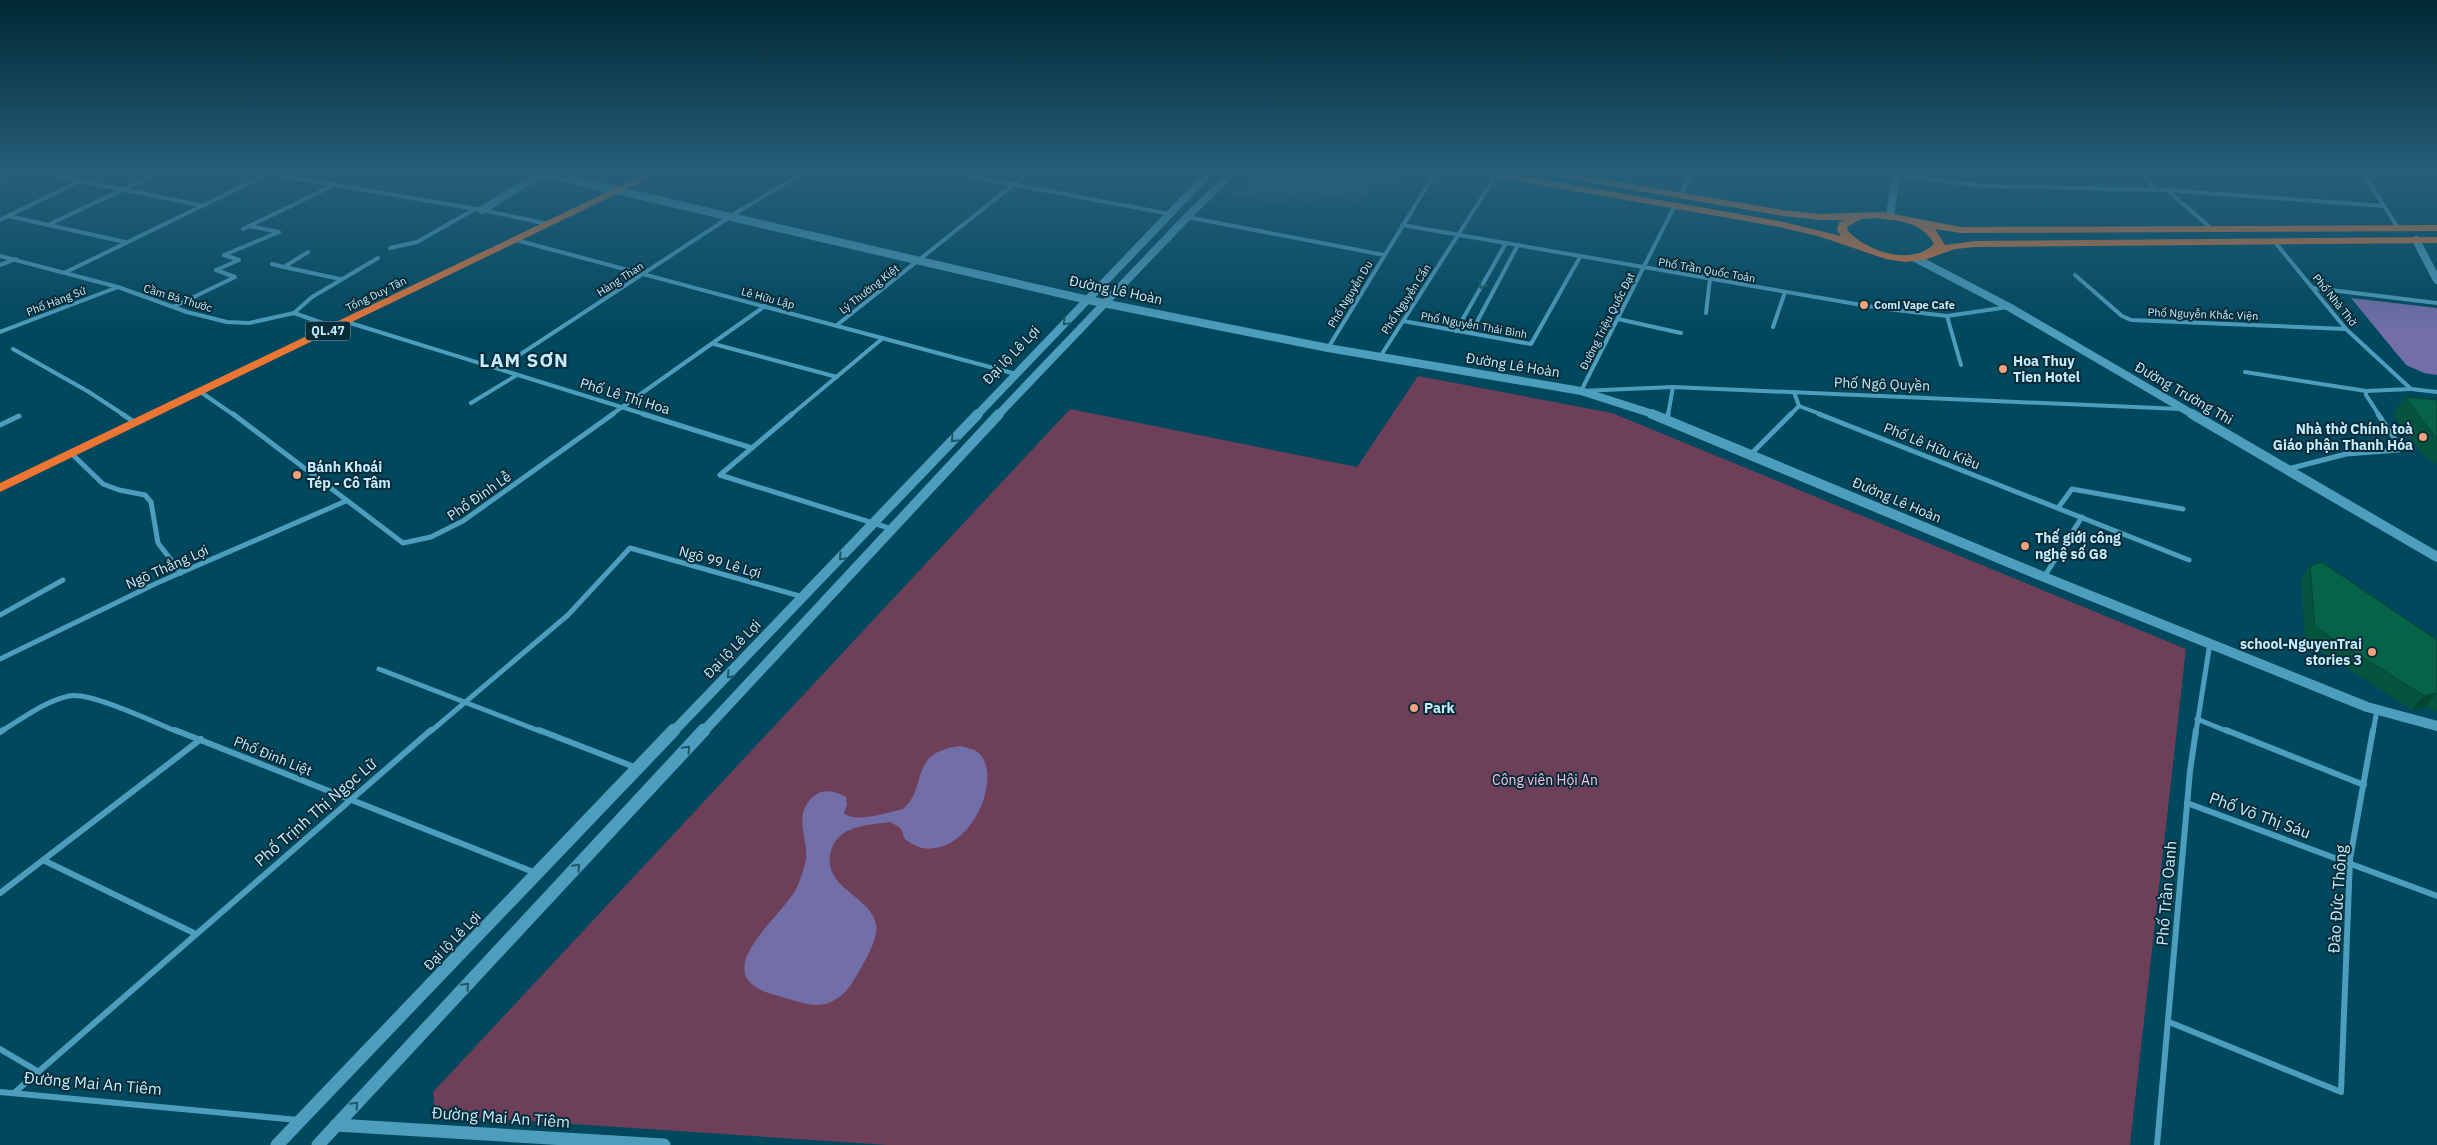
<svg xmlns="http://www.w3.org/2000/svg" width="2437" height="1145" font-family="'IBM Plex Sans',sans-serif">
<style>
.built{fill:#215264}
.green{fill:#6e3f59}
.water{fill:#726ea8}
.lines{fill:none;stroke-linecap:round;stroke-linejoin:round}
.street-far2{stroke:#4d9dbc;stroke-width:4}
.street-far1{stroke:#4d9dbc;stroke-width:5}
.street{stroke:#4d9dbc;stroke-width:6}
.secondary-far2{stroke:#4d9dbc;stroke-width:8}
.secondary-far1{stroke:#4d9dbc;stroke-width:10}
.secondary{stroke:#4d9dbc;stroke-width:13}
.highway{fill:#ed7534;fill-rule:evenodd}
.wall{fill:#05553e}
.shaded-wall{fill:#044532}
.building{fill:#066348;stroke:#044532}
.oneway{stroke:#215467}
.poi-dot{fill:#f1a17c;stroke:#092c39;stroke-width:2}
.labels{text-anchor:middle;stroke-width:4;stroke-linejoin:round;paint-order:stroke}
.far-street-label{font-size:11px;fill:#c6ebfc;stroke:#092c39}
.far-poi-label{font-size:11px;font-weight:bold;fill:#c6ebfc;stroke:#092c39;text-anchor:start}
.shield{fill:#092c39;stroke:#8db2c2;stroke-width:1}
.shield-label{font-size:12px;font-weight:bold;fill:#c6ebfc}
.street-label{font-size:14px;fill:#c6ebfc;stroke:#092c39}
.poi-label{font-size:14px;font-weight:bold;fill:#c6ebfc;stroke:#092c39;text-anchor:start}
.park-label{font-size:14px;fill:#f7c1dd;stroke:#092c39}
.near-street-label{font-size:16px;fill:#c6ebfc;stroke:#092c39}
.district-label{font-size:19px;font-weight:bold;letter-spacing:1px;fill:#c6ebfc;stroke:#092c39}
</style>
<rect width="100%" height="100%" fill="#00485e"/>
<polygon class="built" points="1254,173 1406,173 1397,185 1376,181 1359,202 1320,195 1313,202 1290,198 1283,204 1234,194"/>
<polygon class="green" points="1418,376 1612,413 2186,649 2130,1145 888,1145 435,1115 433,1092 1070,409 1357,467"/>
<g class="water">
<polygon points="2351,298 2437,308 2437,375 2424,373 2406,365"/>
<path d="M961 746C966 748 972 748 976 751 1006 770 973 857 922 848 918 847 908 842 905 839 903 836 903 831 900 828 898 826 893 824 891 822 868 825 838 825 831 851 821 888 870 895 876 924 880 938 860 970 852 983 845 995 830 1006 815 1005 802 1004 787 998 775 995 699 975 787 914 798 885 801 877 804 868 806 859 808 842 796 819 807 804 818 788 831 789 846 797L847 805 844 813C854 824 889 812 903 809 929 787 907 752 961 746Z"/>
</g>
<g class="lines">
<g class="street-far2">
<polyline points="48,173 46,174 200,205"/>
<polyline points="266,173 482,210 548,224"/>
<polyline points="952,173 1170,214"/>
<polyline points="2142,173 2155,190"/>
<polyline points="2363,173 2398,228"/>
<polyline points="1895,175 1984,186 2166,190 2384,206"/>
<polyline points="0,179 4,173"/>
<polyline points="2167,190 2212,229"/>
<polyline points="1681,195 1691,173"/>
<polyline points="1675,205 1581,391 1673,387 2180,409"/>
<polyline points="8,216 125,242"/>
<polyline points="1187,217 1384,255"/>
<polyline points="0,220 78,182"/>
<polyline points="48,225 158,173"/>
<polyline points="1402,225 1879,308 1947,316 2008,307"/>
<polyline points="243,229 334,185"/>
<polyline points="516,240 1016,374"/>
<polyline points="2274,241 2346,329 2411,389 2437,392"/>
<polyline points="390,248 417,242 475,209"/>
<polyline points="308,252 284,267 340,279"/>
<polyline points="0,256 118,287 187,312 227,322 249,323 294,313 334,327"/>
<polyline points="272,264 284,267"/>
<polyline points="0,265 16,259"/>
<polyline points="216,270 239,260 224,255 279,232 249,226"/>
<polyline points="66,272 270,173"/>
<polyline points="2075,275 2122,316 2131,320 2346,329"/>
<polyline points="2314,288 2437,303"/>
<polyline points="173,307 235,277 216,270"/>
<polyline points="294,313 312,297 378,258"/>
<polyline points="1706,313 1710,279"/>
<polyline points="1947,316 1961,365"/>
<polyline points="1618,319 1681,333"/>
<polyline points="1403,321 1531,344 1580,257"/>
<polyline points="347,322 647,415"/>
<polyline points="837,325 1028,173"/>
<polyline points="1773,327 1785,292"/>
<polyline points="1456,331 1506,243"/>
<polyline points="0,332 118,287"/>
<polyline points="1471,333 1518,245"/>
<polyline points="714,344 837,377"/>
<polyline points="1328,348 1435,173"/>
<polyline points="13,349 89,392 124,415"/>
<polyline points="1380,357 1497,174"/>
<polyline points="498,369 731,216 803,173"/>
<polyline points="2245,372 2366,391"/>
<polyline points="1794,392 1799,406"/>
<polyline points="202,393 234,415"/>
<polyline points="471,403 517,375"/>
<polyline points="1799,406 1823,415"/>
<polyline points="611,415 765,306"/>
<polyline points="791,415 883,338"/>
<polyline points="1668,415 1673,387"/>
<polyline points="1790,415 1799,406"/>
<polyline points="2379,415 2366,395 2366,391 2411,389"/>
</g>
<g class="street-far1">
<polyline points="122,414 136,423"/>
<polyline points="233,414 403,543 431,537 463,521 613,414"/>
<polyline points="643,414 752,448"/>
<polyline points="1819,414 2189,560"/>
<polyline points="1667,419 1668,414"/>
<polyline points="0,425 19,416"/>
<polyline points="72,454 103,484 119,490 145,495 151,502 158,543 181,573"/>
<polyline points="1751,454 1791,414"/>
<polyline points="2288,469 2346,454 2399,450 2400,447 2378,414"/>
<polyline points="720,475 792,414"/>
<polyline points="720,475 892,529"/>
<polyline points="2058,508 2072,489 2183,509"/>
<polyline points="2044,577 2082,517"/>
<polyline points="0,615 63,580"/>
<polyline points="0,659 157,583 346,501"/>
<polyline points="379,669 542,732"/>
<polyline points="2197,719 2229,732"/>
<path d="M0 732C22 719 45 701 69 696 89 691 156 723 178 732"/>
<polyline points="430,732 568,615 630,548 803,597"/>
<polyline points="2196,732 2210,643"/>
<polyline points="2373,732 2377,710"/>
</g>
<g class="street">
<polyline points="175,730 536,873"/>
<polyline points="539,730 637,768"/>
<polyline points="2226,730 2364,785"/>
<polyline points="0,732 3,730"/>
<polyline points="2187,803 2437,896"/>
<polyline points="43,860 196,934"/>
<polyline points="0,893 201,739"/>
<polyline points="2169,1022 2341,1092 2350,859 2373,730"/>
<polyline points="0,1049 39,1072"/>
<polyline points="0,1092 298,1120"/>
<polyline points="14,1093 431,730"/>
<polyline points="2157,1145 2190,771 2196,730"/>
</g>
<g class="secondary-far2">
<polyline points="542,173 1088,300 1328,348 1581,391 1656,415"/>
<polyline points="482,210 542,173"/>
<polyline points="1890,216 1896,173"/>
<polyline points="2416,240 2437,280"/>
<polyline points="1915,258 2009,307 2194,415"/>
<polyline points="977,415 1209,173"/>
<polyline points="998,415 1187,217 1232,173"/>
</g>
<g class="secondary-far1">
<polyline points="1652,414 2044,577 2367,707 2437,726"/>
<polyline points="2192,414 2437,557"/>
<polyline points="673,732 978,414"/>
<polyline points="703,732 999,414"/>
</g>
<g class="secondary">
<polyline points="336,1125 664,1145"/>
<polyline points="277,1145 674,730"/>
<polyline points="318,1145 704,730"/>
</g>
<g class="highway">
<polygon points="647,173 660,173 0,492 0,483"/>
<path d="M1485 173H1506L1779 221 1841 236 1837 230 1839 222 1844 220H1819L1783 216 1552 176 1547 173H1569L1783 210 1819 214 1883 212 1961 227 2437 225V231L1961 233 1935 229 1945 245 1975 241 2437 237V243L1975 247 1955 249 1924 260 1905 262 1886 259 1818 236 1779 227 1490 176ZM1874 218C1897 220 1923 222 1934 244 1911 267 1866 251 1847 230L1848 226 1862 219Z"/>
</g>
</g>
<g class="wall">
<polygon points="1253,173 1275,173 1271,178 1253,174"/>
<polygon points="2405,397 2437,400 2437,464 2423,455 2393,414"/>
<polygon points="2310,566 2437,640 2437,711 2425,707 2412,710 2305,641 2301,580"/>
</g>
<g class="shaded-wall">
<polygon points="1271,173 1275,173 1271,178"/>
<polygon points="2437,693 2425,707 2412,710 2424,696"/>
</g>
<g class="building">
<polygon points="2405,397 2437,400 2437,438 2435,437"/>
<polygon points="2322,562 2437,640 2437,693 2424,696 2315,627 2310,566"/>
</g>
<defs><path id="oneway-chevron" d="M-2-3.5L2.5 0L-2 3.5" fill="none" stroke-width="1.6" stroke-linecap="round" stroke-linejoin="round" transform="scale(1.25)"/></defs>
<g class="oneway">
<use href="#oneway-chevron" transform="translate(1482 285) rotate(120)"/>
<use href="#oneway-chevron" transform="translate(1066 322) rotate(134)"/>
<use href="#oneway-chevron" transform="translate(954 439) rotate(133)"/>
<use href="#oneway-chevron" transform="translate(842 557) rotate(134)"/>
<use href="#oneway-chevron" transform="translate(730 675) rotate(134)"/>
<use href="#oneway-chevron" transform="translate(687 749) rotate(-47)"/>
<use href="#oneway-chevron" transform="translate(577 867) rotate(-47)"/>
<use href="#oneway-chevron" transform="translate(466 986) rotate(-47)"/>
<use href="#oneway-chevron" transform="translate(355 1105) rotate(-47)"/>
</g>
<linearGradient id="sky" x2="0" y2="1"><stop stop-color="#002834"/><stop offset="0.52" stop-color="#265e79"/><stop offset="1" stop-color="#265e79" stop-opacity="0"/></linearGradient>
<rect width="2437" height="333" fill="url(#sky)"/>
<g class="poi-dot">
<circle cx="1864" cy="305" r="5"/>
<circle cx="2003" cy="369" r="5"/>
<circle cx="2423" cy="437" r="5"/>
<circle cx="297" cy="475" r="5"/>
<circle cx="2025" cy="546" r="5"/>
<circle cx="2372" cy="652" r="5"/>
<circle cx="1414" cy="708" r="5"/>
</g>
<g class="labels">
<g class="far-street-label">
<text transform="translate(1707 270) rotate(10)" y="4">Phố Trần Quốc Toản</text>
<text transform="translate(620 279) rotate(-33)" y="4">Hàng Than</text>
<text transform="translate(869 289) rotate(-38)" y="4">Lý Thường Kiệt</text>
<text transform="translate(376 294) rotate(-26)" y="4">Tống Duy Tân</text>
<text transform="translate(1350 294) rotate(-59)" y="4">Phố Nguyễn Du</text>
<text transform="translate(178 298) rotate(17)" y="4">Cầm Bá Thước</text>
<text transform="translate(768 298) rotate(15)" y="4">Lê Hữu Lập</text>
<text transform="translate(1406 299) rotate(-57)" y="4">Phố Nguyễn Cẩn</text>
<text transform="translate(2335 300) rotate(51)" y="4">Phố Nhà Thờ</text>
<text transform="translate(56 301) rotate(-21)" y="4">Phố Hàng Sứ</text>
<text transform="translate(2203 314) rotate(2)" y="4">Phố Nguyễn Khắc Viện</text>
<text transform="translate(1607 321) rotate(-63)" y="4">Đường Triệu Quốc Đạt</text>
<text transform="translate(1474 325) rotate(10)" y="4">Phố Nguyễn Thái Bình</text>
</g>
<g class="far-poi-label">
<text x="1874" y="309">Comi Vape Cafe</text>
</g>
<rect class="shield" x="305.5" y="321.5" width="45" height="19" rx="4"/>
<g class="shield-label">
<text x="328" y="335">QL.47</text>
</g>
<g class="street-label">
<text transform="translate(1116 290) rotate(12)" y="5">Đường Lê Hoàn</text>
<text transform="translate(1011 355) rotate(-46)" y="5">Đại lộ Lê Lợi</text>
<text transform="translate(1513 365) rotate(9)" y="5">Đường Lê Hoàn</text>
<text transform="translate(1882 384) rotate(2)" y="5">Phố Ngô Quyền</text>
<text transform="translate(2184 393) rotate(30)" y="5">Đường Trường Thi</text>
<text transform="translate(625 396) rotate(17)" y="5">Phố Lê Thị Hoa</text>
<text transform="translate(1932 446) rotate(22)" y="5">Phố Lê Hữu Kiều</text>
<text transform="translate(479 496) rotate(-35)" y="5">Phố Đinh Lễ</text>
<text transform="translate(1897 500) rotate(23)" y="5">Đường Lê Hoàn</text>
<text transform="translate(720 562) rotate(16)" y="5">Ngõ 99 Lê Lợi</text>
<text transform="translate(167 567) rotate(-24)" y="5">Ngõ Thắng Lợi</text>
<text transform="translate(732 649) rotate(-46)" y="5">Đại lộ Lê Lợi</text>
<text transform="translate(273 756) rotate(22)" y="5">Phố Đinh Liệt</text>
<text transform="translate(452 941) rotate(-46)" y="5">Đại lộ Lê Lợi</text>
</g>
<g class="poi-label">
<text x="2013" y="366">Hoa Thuy<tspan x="2013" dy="16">Tien Hotel</tspan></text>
<text x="2413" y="434" text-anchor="end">Nhà thờ Chính toà<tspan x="2413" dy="16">Giáo phận Thanh Hóa</tspan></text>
<text x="307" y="472">Bánh Khoái<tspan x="307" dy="16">Tép - Cô Tâm</tspan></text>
<text x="2035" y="543">Thế giới công<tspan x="2035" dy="16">nghệ số G8</tspan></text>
<text x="2362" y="649" text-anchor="end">school-NguyenTrai<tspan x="2362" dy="16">stories 3</tspan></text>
<text x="1424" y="713">Park</text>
</g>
<g class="park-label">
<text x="1545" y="785">Công viên Hội An</text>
</g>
<g class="near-street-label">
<text transform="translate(315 812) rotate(-41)" y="6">Phố Trịnh Thị Ngọc Lữ</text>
<text transform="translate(2260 815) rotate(20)" y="6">Phố Võ Thị Sáu</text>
<text transform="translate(2166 893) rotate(-85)" y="6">Phố Trần Oanh</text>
<text transform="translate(2337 899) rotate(-86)" y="6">Đào Đức Thông</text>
<text transform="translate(93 1083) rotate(5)" y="6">Đường Mai An Tiêm</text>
<text transform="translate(501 1117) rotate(4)" y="6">Đường Mai An Tiêm</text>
</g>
<g class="district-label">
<text x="524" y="367">LAM SƠN</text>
</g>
</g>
</svg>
